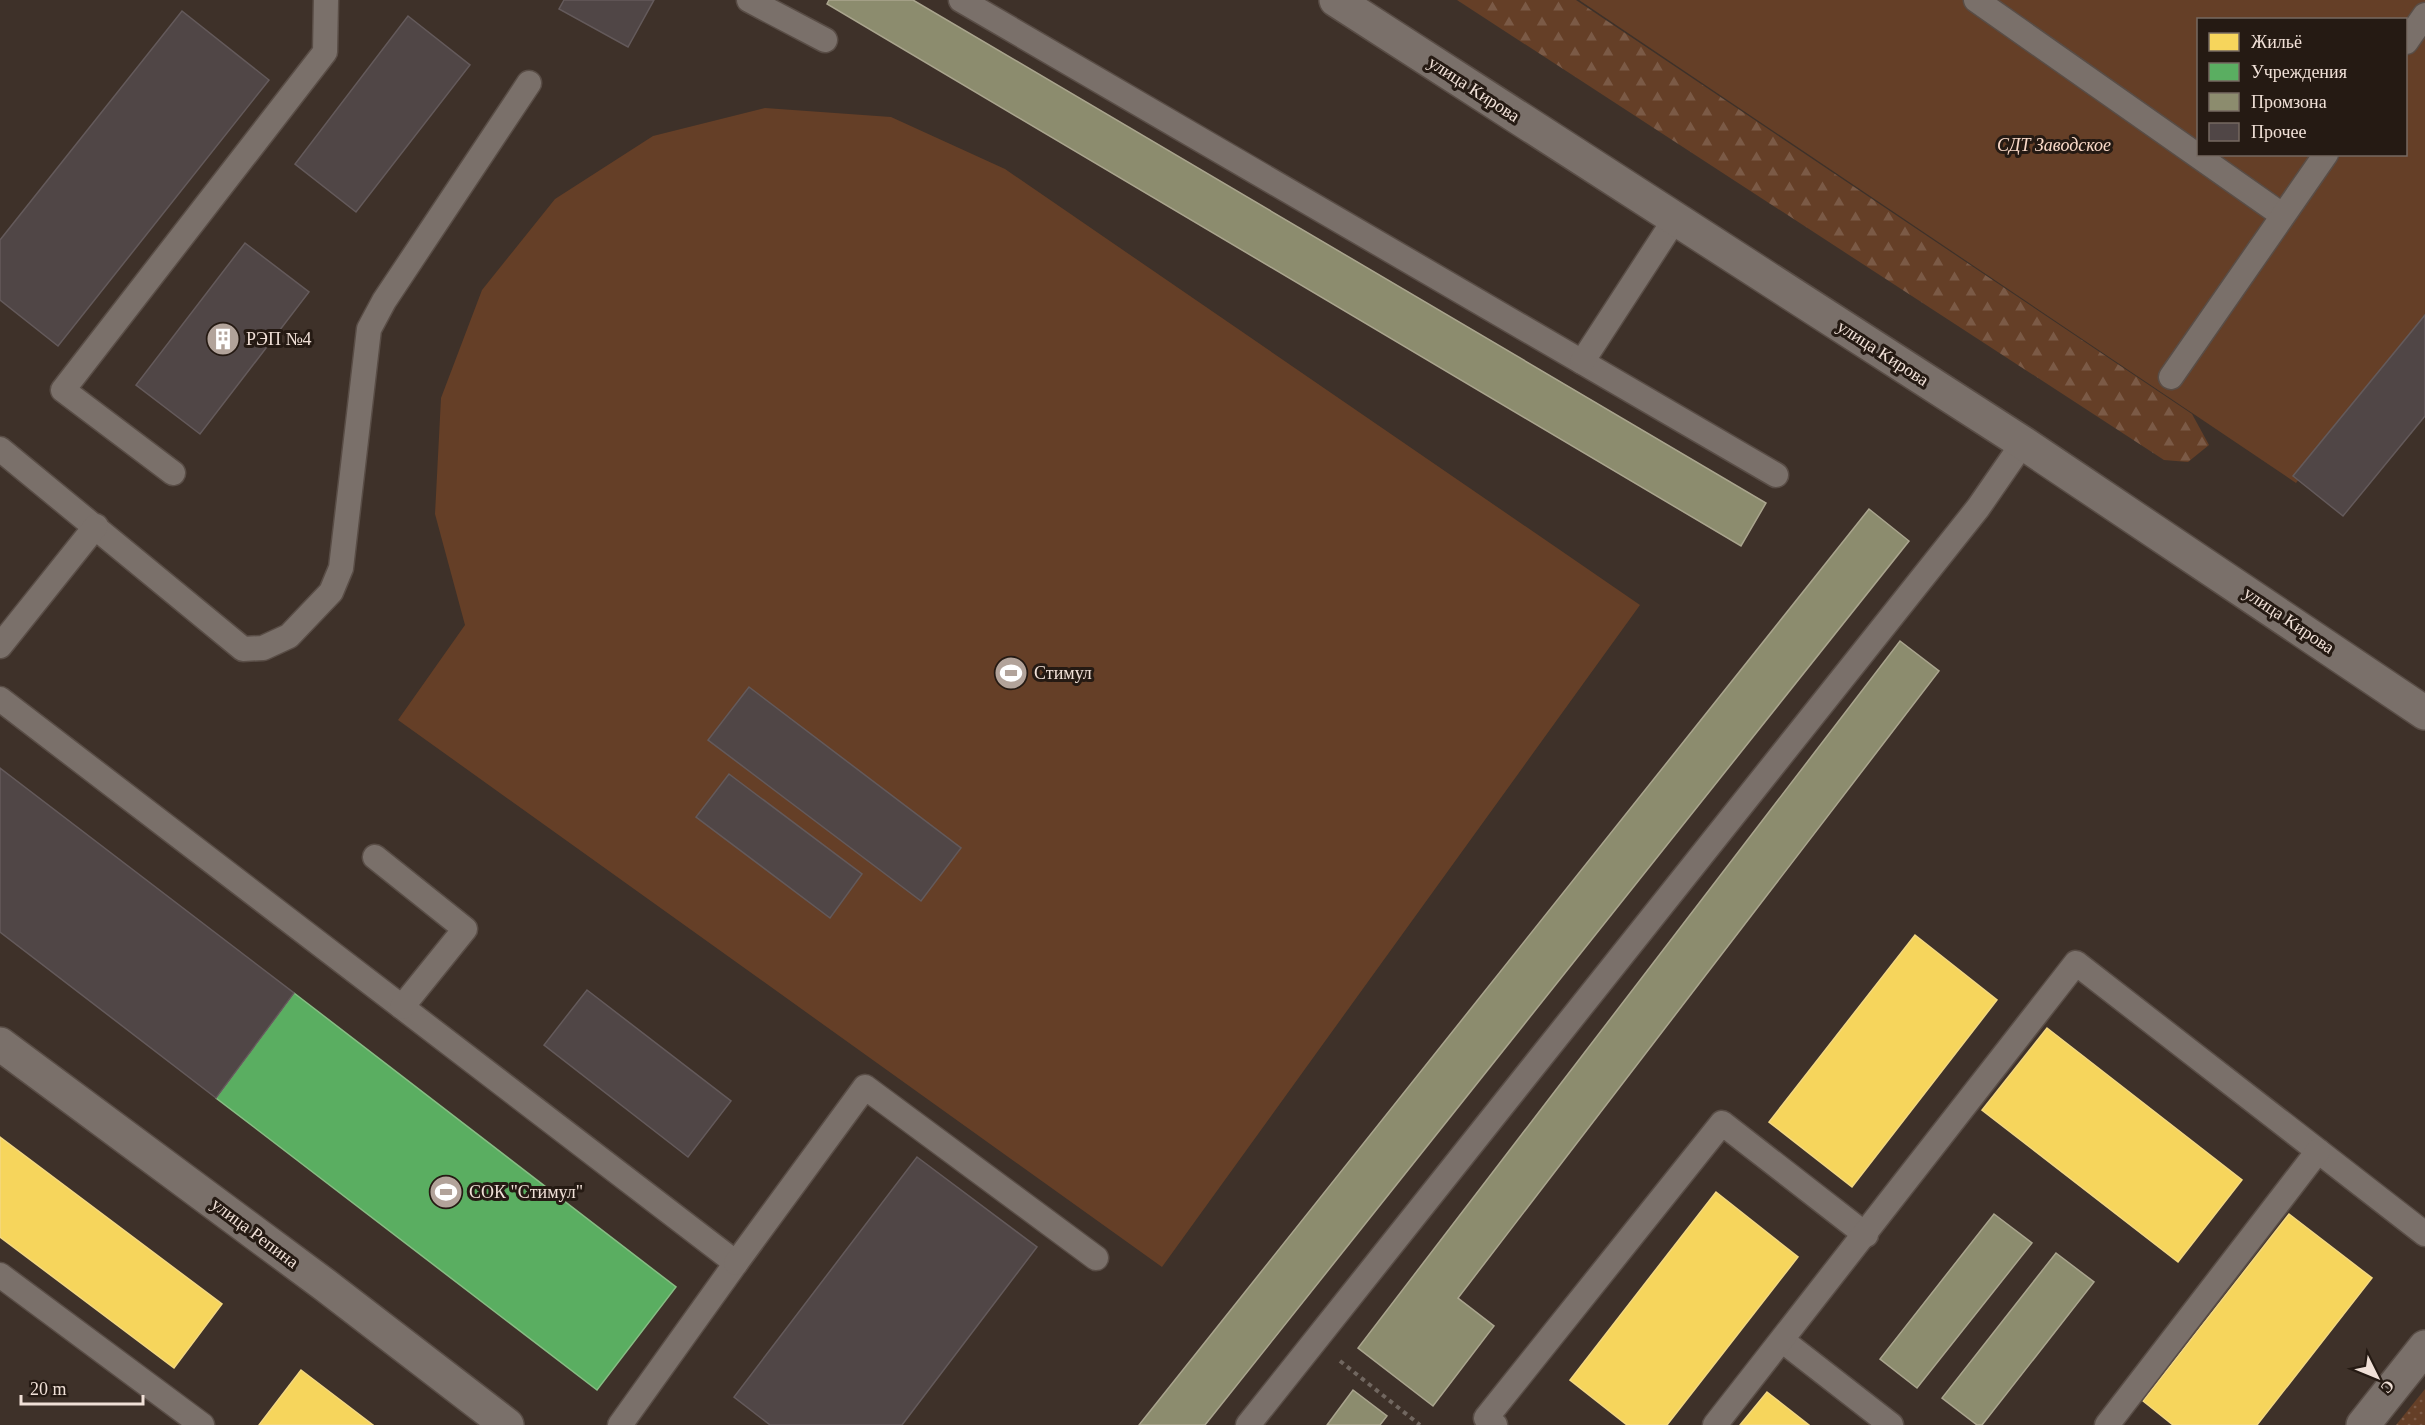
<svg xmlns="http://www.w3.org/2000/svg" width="2425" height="1425" font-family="'Times New Roman',serif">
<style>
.grass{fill:url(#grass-dots)}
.forest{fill:url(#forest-firs)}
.green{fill:#653f27;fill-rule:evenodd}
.homes{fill:#f6d55c;stroke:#f4d881;stroke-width:1.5}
.public{fill:#5aae61;stroke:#87bd84;stroke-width:1.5}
.industry{fill:#8c8c6e;stroke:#aaa58e;stroke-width:1.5}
.building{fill:#504646;stroke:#645a5b;stroke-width:1.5}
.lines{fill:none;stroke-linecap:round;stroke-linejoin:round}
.lane-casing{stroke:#594d46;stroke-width:27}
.street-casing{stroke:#594d46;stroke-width:36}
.secondary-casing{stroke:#594d46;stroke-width:36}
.path{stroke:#716760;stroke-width:4;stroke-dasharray:4.5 4.5;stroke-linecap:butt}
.lane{stroke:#7a706a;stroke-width:24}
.street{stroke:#7a706a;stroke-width:33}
.secondary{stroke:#7a706a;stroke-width:33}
.labels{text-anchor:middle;stroke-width:6;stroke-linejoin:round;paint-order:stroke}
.street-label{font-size:18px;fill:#f0e0d7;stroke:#251a13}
.park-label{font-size:18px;font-style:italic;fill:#fadac9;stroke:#251a13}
.poi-label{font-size:18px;fill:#f0e0d7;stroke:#251a13;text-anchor:start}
</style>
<defs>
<pattern id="grass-dots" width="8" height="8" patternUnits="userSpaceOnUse" patternTransform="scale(1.5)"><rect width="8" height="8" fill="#653f27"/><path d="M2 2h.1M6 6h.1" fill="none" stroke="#7b5a46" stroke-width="1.8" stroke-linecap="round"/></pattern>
<pattern id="forest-firs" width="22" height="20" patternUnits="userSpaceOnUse" patternTransform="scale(1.5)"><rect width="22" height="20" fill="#653f27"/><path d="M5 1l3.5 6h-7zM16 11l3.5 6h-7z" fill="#7b5a46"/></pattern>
</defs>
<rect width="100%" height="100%" fill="#3e3129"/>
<polygon class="grass" points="2425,1389 2425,1425 2396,1425"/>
<polygon class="forest" points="1457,0 1576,0 2192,414 2209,445 2188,462 2164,460"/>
<g class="green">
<path d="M1579 0H2425V326L2296 483ZM2198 20H2406V154H2198Z"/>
<polygon points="765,108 891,117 1005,169 1640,605 1162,1267 398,720 465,625 435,514 441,398 482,290 555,199 653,136"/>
</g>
<g class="homes">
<polygon points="1915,935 1997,1000 1852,1187 1769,1122"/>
<polygon points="2047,1028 2242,1180 2178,1262 1982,1110"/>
<polygon points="0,1137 222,1304 174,1368 0,1237"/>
<polygon points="1716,1192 1798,1257 1667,1425 1627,1425 1570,1380"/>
<polygon points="2289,1214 2372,1278 2257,1425 2173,1425 2143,1401"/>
<polygon points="301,1370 373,1425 259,1425"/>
<polygon points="1767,1392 1809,1425 1740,1425"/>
</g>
<polygon class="public" points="294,993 676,1287 597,1390 216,1098"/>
<g class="industry">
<polygon points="829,0 913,0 1766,503 1741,546 827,4"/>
<polygon points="1869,509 1909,541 1205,1425 1139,1425"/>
<polygon points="1900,641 1939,671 1458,1298 1494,1326 1433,1406 1358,1348"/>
<polygon points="1994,1214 2032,1243 1917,1388 1880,1359"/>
<polygon points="2056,1253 2094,1282 1982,1425 1977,1425 1942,1398"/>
<polygon points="1353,1390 1387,1416 1380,1425 1327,1425"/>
</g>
<g class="building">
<polygon points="564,0 654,0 628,47 559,9"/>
<polygon points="182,11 269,80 58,346 0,300 0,240"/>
<polygon points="408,16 470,65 356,212 295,164"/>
<polygon points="245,243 309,292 200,434 136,385"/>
<polygon points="2425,315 2425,416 2343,516 2293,476"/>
<polygon points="749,687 961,848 921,901 708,740"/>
<polygon points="0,768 294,993 216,1098 0,932"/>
<polygon points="729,774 862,874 830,918 696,817"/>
<polygon points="587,990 731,1101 688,1157 544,1045"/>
<polygon points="917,1157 1037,1247 902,1425 770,1425 734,1397"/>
</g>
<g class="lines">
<g class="lane-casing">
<g id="lane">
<polyline points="749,0 825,40"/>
<polyline points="961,0 1776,475"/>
<polyline points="1976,0 2282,215"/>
<polyline points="2406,42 2425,15"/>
<polyline points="1582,362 1675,219"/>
<polyline points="2171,377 2326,154"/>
<polyline points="0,449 243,649 263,648 289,636 331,592 341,568 369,329 384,301 529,83"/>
<polyline points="173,473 63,390 325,52 326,0"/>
<polyline points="0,646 96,526"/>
<polyline points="0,699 736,1263 620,1425"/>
<polyline points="375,857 465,929 402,1007"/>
<polyline points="736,1263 865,1087 1096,1258"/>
<polyline points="0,1275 202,1425"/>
<polyline points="1783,1341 1891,1425"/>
<polyline points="1248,1425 1978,508 2023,443"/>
<polyline points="1495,1425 1486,1418 1722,1123 1866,1235"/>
<polyline points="1715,1425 2076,963 2425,1234"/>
<polyline points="2107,1425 2318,1151"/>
</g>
</g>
<g class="street-casing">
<g id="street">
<polyline points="0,1044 325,1285 507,1425"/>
<polyline points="2363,1425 2425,1347"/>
</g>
</g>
<g class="secondary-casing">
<polyline id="secondary" points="1336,0 2023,443 2425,713"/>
</g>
<polyline class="path" points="1340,1361 1420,1425"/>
<use href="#lane" class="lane"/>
<use href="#street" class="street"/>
<use href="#secondary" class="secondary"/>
</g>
<defs>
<g id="building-disc" transform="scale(1.725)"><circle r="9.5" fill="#b2a39a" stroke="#251a13"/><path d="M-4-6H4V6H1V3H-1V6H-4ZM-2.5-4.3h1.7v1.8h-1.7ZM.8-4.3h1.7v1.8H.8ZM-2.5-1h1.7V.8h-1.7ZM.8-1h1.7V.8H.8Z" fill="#fff"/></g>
<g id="stadium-disc" transform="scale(1.725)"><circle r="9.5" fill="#b2a39a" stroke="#251a13"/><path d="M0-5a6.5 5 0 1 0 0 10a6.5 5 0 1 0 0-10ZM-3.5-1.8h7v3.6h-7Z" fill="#fff"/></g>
</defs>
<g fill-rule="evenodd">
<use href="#building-disc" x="223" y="339"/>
<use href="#stadium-disc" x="1011" y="673"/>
<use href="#stadium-disc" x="446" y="1192"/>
</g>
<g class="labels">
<g class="street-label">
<text transform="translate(1474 89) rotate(33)" y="6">улица Кирова</text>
<text transform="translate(1883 353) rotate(33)" y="6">улица Кирова</text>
<text transform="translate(2289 620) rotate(34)" y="6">улица Кирова</text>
<text transform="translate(255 1233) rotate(37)" y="6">улица Репина</text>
</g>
<g class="park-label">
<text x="2054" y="151">СДТ Заводское</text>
</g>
<g class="poi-label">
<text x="246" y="345">РЭП №4</text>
<text x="1034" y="679">Стимул</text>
<text x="469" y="1198">СОК "Стимул"</text>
</g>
</g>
<rect x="2197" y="18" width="210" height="138" fill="#251a13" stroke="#766961" stroke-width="1.5"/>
<rect x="2209" y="33" width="30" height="18" fill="#f6d55c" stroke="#766961" stroke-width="1.5"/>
<text x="2251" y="48" font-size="18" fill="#f0e0d7">Жильё</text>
<rect x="2209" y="63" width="30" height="18" fill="#5aae61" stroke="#766961" stroke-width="1.5"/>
<text x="2251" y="78" font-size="18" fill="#f0e0d7">Учреждения</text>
<rect x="2209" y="93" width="30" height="18" fill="#8c8c6e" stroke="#766961" stroke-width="1.5"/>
<text x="2251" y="108" font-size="18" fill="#f0e0d7">Промзона</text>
<rect x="2209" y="123" width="30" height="18" fill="#504646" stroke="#766961" stroke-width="1.5"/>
<text x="2251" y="138" font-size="18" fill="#f0e0d7">Прочее</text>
<g transform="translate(2377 1377) rotate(133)" stroke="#251a13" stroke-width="4.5" paint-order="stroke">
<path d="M0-4.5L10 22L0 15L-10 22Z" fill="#f0e0d7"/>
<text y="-9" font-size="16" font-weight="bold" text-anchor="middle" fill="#f0e0d7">С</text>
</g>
<path d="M21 1395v9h122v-9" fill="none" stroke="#f0e0d7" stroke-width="3"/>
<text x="30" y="1395" font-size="18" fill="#f0e0d7" stroke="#251a13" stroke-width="4.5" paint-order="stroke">20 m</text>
</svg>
